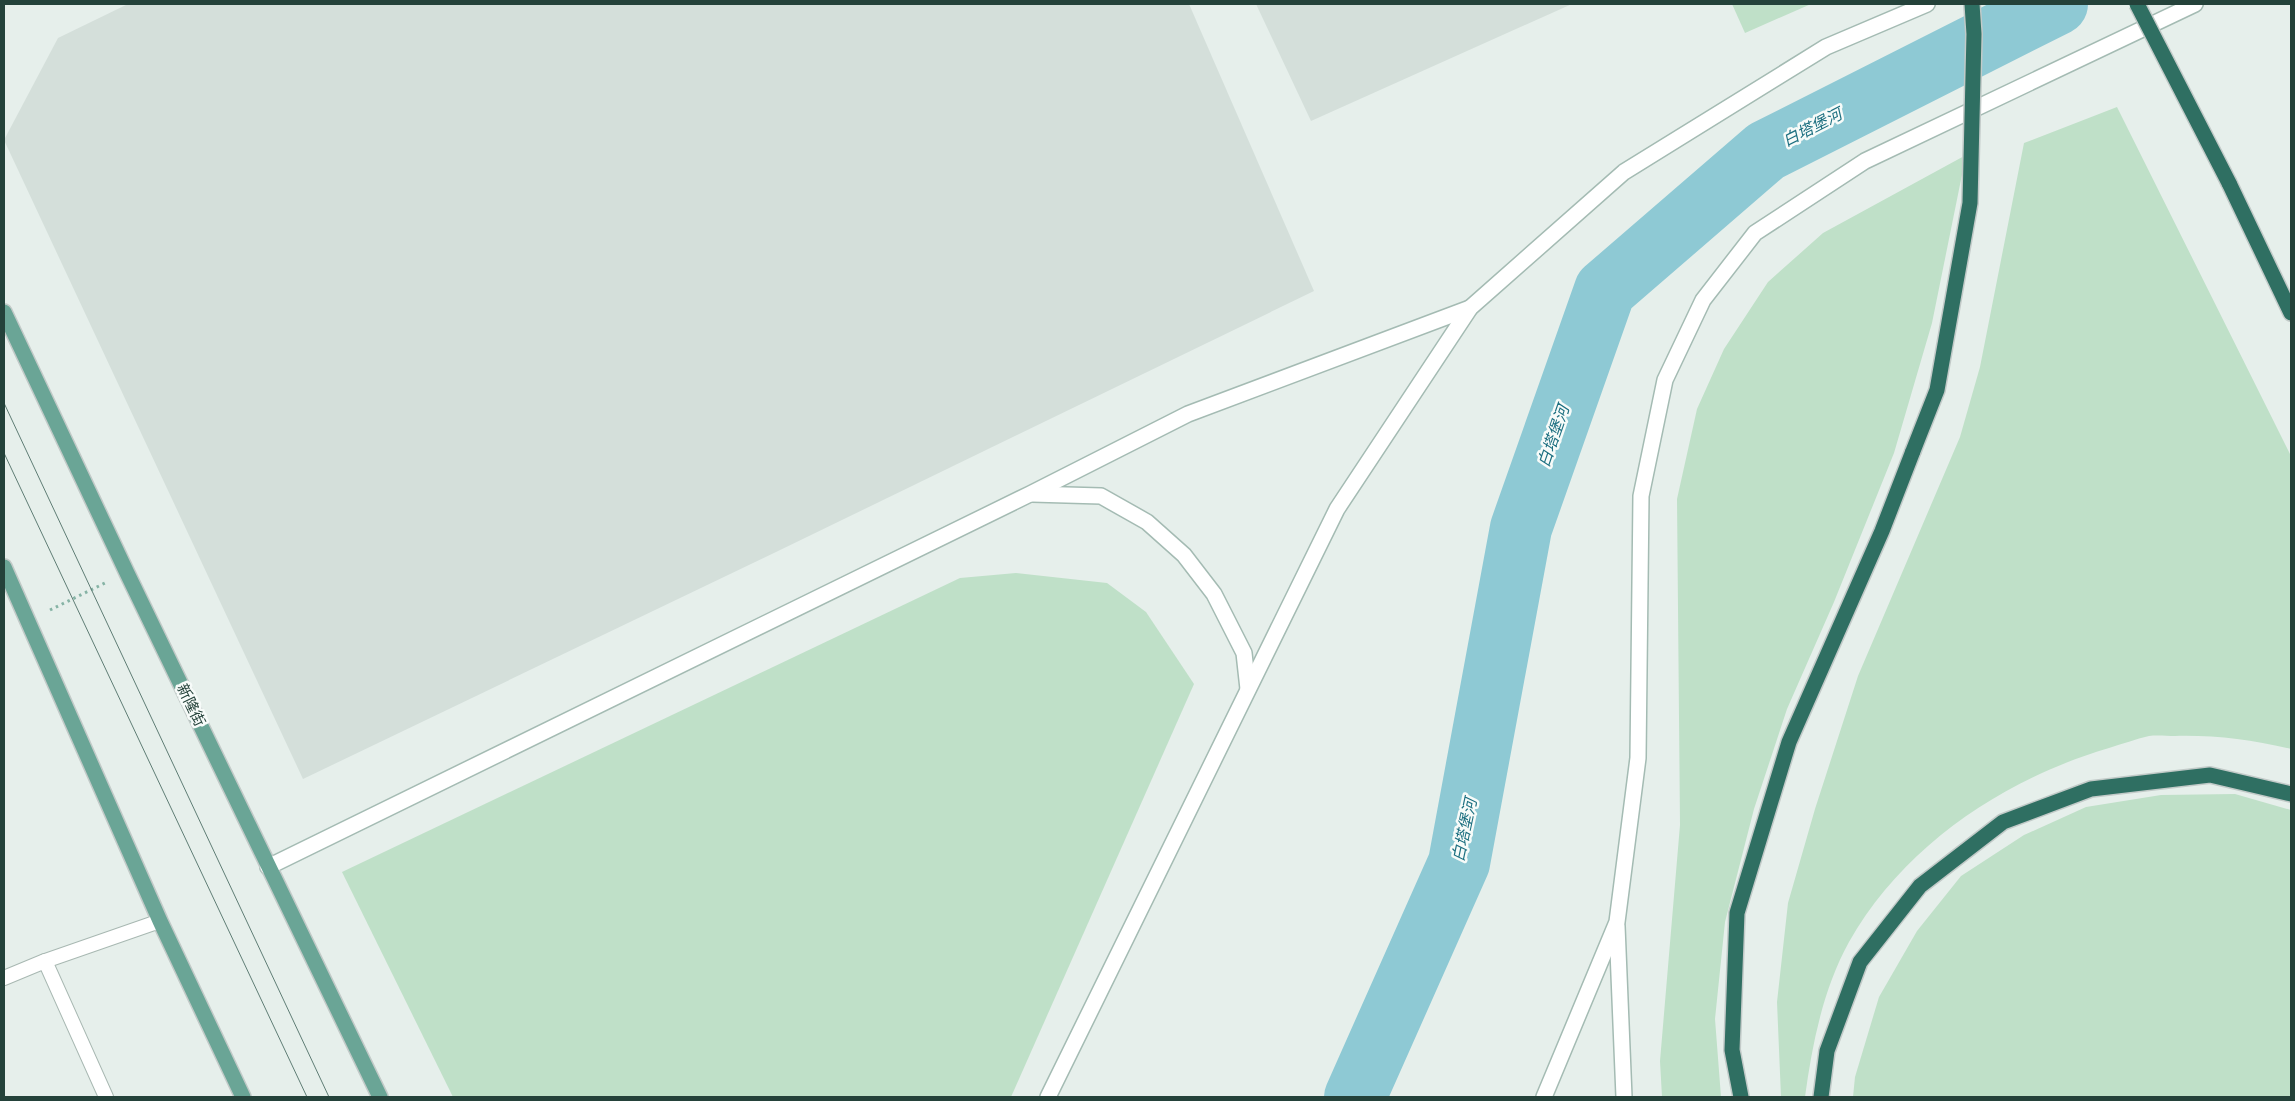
<svg xmlns="http://www.w3.org/2000/svg" width="2295" height="1101" font-family="Overpass,'Noto Sans SC',sans-serif">
<style>
.built{fill:#d4dfda}
.green{fill:#bfe0c8}
.lines{fill:none;stroke-linecap:round;stroke-linejoin:round}
.river{stroke:#8ec9d4;stroke-width:62}
.lane-casing{stroke:#a8b8b2;stroke-width:16}
.secondary-casing{stroke:#a4bbb3;stroke-width:18}
.primary-casing{stroke:#c2cac8;stroke-width:18}
.highway-casing{stroke:#c2cac8;stroke-width:18}
.path{stroke:#86b3a5;stroke-width:3;stroke-dasharray:2.5 4;stroke-linecap:butt}
.lane{stroke:#fff;stroke-width:14}
.secondary{stroke:#fff;stroke-width:15}
.primary{stroke:#6aa596;stroke-width:15}
.highway{stroke:#2f6f62;stroke-width:15}
.tram{stroke:#5f7d75;stroke-width:1}
.highway-bridge-casing{stroke:#c2cac8;stroke-width:18;stroke-linecap:butt}
.highway-bridge{stroke:#2f6f62;stroke-width:15}
.labels{text-anchor:middle;stroke-width:5;stroke-linejoin:round;paint-order:stroke}
.street-label{font-size:15px;fill:#24423a;stroke:#f7fbf9}
.water-label{font-size:16px;font-style:italic;fill:#1c6f80;stroke:#f7fbf9}
</style>
<rect width="100%" height="100%" fill="#e6efeb"/>
<g class="built">
<polygon points="128,4 1189,4 1314,291 776,552 303,779 4,140 58,38"/>
<polygon points="1256,4 1572,4 1311,121"/>
</g>
<g class="green">
<polygon points="1732,4 1811,4 1745,33"/>
<path d="M2117 107 2291 456V749C2253 740 2215 735 2175 736 2167 736 2157 735 2149 736 2136 739 2122 744 2109 748 2004 779 1904 845 1849 942 1823 989 1812 1045 1805 1097H1781L1777 1002 1788 903 1815 809 1858 676 1960 437 1980 367 2024 143Z"/>
<polygon points="1966,155 1932,323 1894,453 1834,602 1787,709 1754,809 1725,922 1715,1019 1721,1097 1662,1097 1660,1061 1680,825 1677,499 1697,409 1724,349 1768,282 1823,233"/>
<polygon points="1016,573 1107,583 1146,612 1194,684 1011,1097 453,1097 342,872 960,578"/>
<polygon points="2235,794 2291,810 2291,1097 1853,1097 1855,1077 1879,997 1917,931 1961,876 2024,835 2086,807 2161,795"/>
</g>
<g class="lines">
<polyline class="river" points="1355,1097 1459,863 1521,528 1605,290 1766,151 2057,4"/>
<g class="lane-casing">
<g id="lane">
<polyline points="45,961 160,921"/>
<polyline points="4,978 45,961 106,1097"/>
</g>
</g>
<g class="secondary-casing">
<g id="secondary">
<polyline points="1032,494 1101,496 1147,522 1184,555 1214,594 1244,653 1248,689"/>
<polyline points="268,867 1030,494 1188,414 1470,308"/>
<polyline points="1617,926 1624,1097"/>
<polyline points="1048,1097 1337,509 1470,308 1624,172 1826,47 1927,4"/>
<polyline points="1544,1097 1617,922 1638,758 1641,496 1665,380 1703,300 1755,233 1865,161 2195,4"/>
</g>
</g>
<g class="primary-casing">
<g id="primary">
<polyline points="4,312 127,573 380,1097"/>
<polyline points="4,567 160,921 243,1097"/>
</g>
</g>
<g class="highway-casing">
<g id="highway">
<polyline points="2229,183 2291,313"/>
<polyline points="1741,1097 1732,1050 1737,913 1789,742 1882,531 1913,451"/>
<polyline points="1821,1097 1827,1051 1860,962 1920,886 2003,822 2091,789 2210,775 2291,794"/>
</g>
</g>
<polyline class="path" points="50,610 105,583"/>
<use href="#lane" class="lane"/>
<use href="#secondary" class="secondary"/>
<use href="#primary" class="primary"/>
<use href="#highway" class="highway"/>
<g class="tram">
<polyline points="4,403 329,1097"/>
<polyline points="4,453 307,1097"/>
</g>
<g class="highway-bridge-casing">
<g id="highway-bridge">
<polyline points="2137,4 2229,183"/>
<polyline points="1913,451 1937,390 1970,203 1974,34 1972,4"/>
</g>
</g>
<use href="#highway-bridge" class="highway-bridge"/>
</g>
<g class="labels">
<g class="street-label">
<text transform="translate(191 705) rotate(64)" y="5">新隆街</text>
</g>
<g class="water-label">
<text transform="translate(1812 127) rotate(-27)" y="6">白塔堡河</text>
<text transform="translate(1553 436) rotate(-71)" y="6">白塔堡河</text>
<text transform="translate(1464 830) rotate(-78)" y="6">白塔堡河</text>
</g>
</g>
<rect width="2295" height="1101" fill="none" stroke="#24423a" stroke-width="10"/>
</svg>
